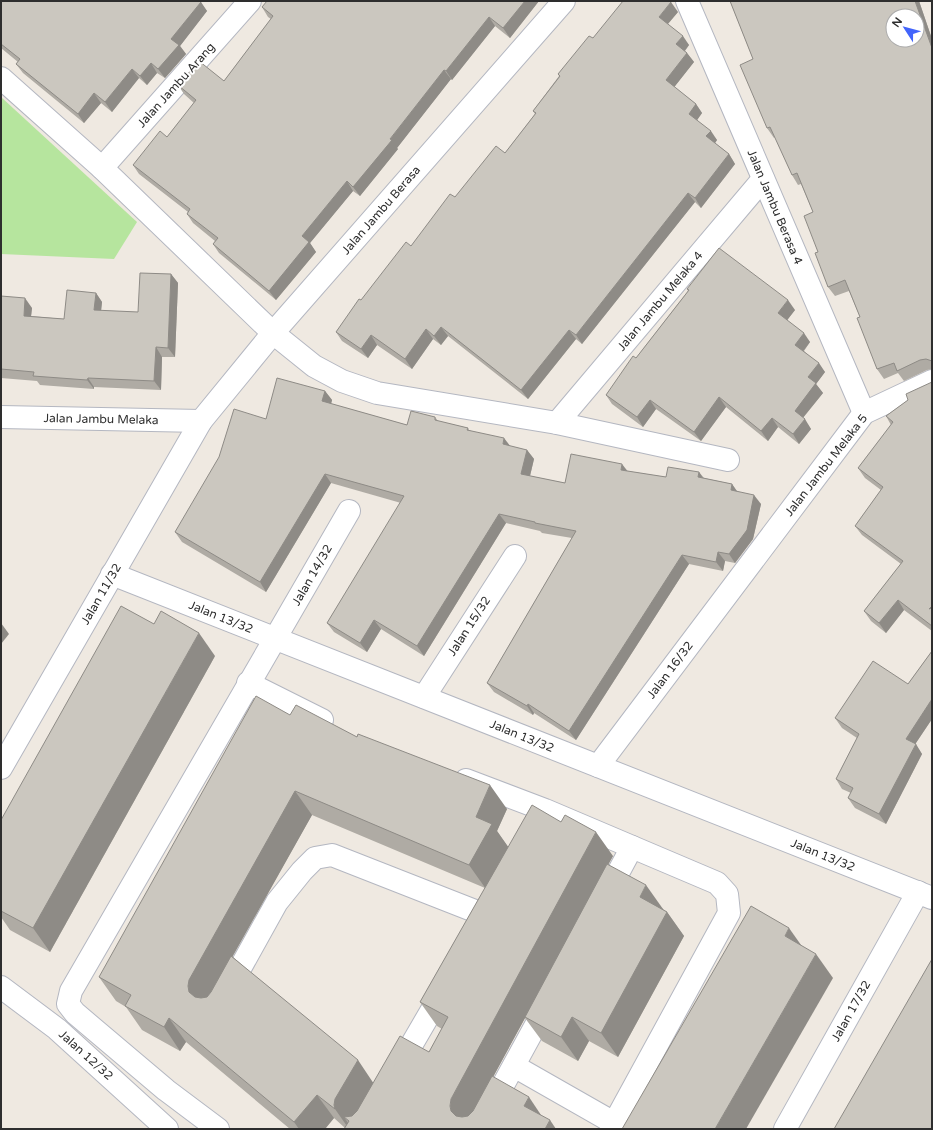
<svg xmlns="http://www.w3.org/2000/svg" width="933" height="1130" font-family="'Varela Round',sans-serif">
<style>
.green{fill:#b6e59e}
.lines{fill:none;stroke-linecap:round;stroke-linejoin:round}
.minor-casing{stroke:#b4b7c1;stroke-width:24}
.minor{stroke:#fff;stroke-width:22}
.wall{fill:#afaba4;fill-rule:evenodd}
.shaded-wall{fill:#8e8b86}
.building{fill:#cbc7bf;stroke:#8e8b86;fill-rule:evenodd}
.labels{text-anchor:middle;stroke-width:4;stroke-linejoin:round;paint-order:stroke}
.street-label{font-size:12px;fill:#2e2e2e;stroke:#fff}
</style>
<rect width="100%" height="100%" fill="#efe9e1"/>
<polygon class="green" points="1,97 137,222 114,259 1,254"/>
<g class="lines">
<g class="minor-casing">
<g id="minor">
<polyline points="687,1 864,413"/>
<polyline points="1,78 102,168 273,333 314,366 342,381 377,393 557,423 728,460"/>
<polyline points="102,168 250,1"/>
<polyline points="1,417 201,421"/>
<polyline points="557,423 763,179"/>
<polyline points="112,574 932,898"/>
<polyline points="248,683 322,720"/>
<polyline points="424,697 515,556"/>
<polyline points="598,766 864,413 932,381"/>
<polyline points="1,768 201,421 273,333 564,1"/>
<polyline points="466,780 545,810 717,883 727,894 729,913 611,1129"/>
<polyline points="605,897 632,847"/>
<polyline points="1,987 57,1029 167,1129"/>
<polyline points="228,990 277,902 302,871 315,858 332,855 485,915"/>
<polyline points="514,1066 614,1123"/>
<polyline points="398,1068 444,989"/>
<polyline points="218,1129 166,1090 75,1013 68,1004 71,991 349,511"/>
<polyline points="479,1129 548,1003"/>
<polyline points="785,1129 918,892"/>
</g>
</g>
<use href="#minor" class="minor"/>
</g>
<g class="wall">
<polygon points="1,1 201,1 200,2 207,11 180,46 186,54 165,78 157,73 147,85 139,78 112,112 101,103 84,123 23,73 16,64 18,62 1,48"/>
<polygon points="539,1 510,38 495,26 452,80 451,79 397,148 398,149 360,196 353,191 310,243 316,252 276,300 219,253 213,244 215,241 193,223 187,214 188,212 139,174 133,165 167,137 194,103 184,94 178,85 224,81 271,19 268,17 262,7"/>
<polygon points="730,1 919,1 932,39 932,369 927,370 904,381 898,373 884,379 877,369 860,317 849,291 835,296 828,287 818,252 813,212 801,184 798,185 792,175 775,137 774,138 767,128 753,59"/>
<polygon points="678,12 668,24 689,45 685,51 687,53 694,62 674,87 696,104 702,113 697,120 717,140 715,143 729,154 735,164 701,208 695,202 582,344 576,339 528,399 448,336 441,345 433,339 412,369 377,345 368,358 342,341 336,332 361,300 411,246 455,197 505,153 535,114 533,111 559,76 558,74 593,38"/>
<polygon points="171,274 178,283 175,357 162,357 161,390 94,387 94,389 40,385 37,381 1,378 1,296 32,308 31,316 64,319 96,293 102,302 101,311 138,312"/>
<polygon points="687,289 795,310 787,320 810,342 804,351 825,372 816,384 823,393 803,418 811,429 799,444 778,427 768,441 726,407 701,441 656,409 643,427 612,404 606,395 636,358 688,291"/>
<polygon points="932,382 932,631 904,610 886,633 871,621 864,611 901,564 862,535 855,526 881,490 865,478 858,468 891,425 886,416 908,400"/>
<polygon points="325,391 332,400 331,404 407,425 435,417 438,421 468,428 469,430 509,446 527,450 534,459 530,476 565,483 627,471 666,477 699,472 704,478 732,484 737,491 761,504 753,539 735,563 725,561 723,571 689,564 576,740 534,713 533,715 494,692 487,683 572,538 542,533 540,531 506,523 424,656 381,629 367,652 334,632 327,623 401,503 331,483 266,592 182,542 175,532 266,419"/>
<polygon points="932,651 932,719 915,744 922,754 886,824 855,808 848,798 851,793 842,789 836,779 857,738 842,728 835,718 908,684"/>
<polygon points="215,656 50,952 10,930 1,917 1,820"/>
<path d="M290 715 357 737 507 809 497 831 508 847 613 856 608 864 663 909 667 912 684 936 618 1057 589 1041 578 1061 542 1041 525 1018 493 1077 345 1128 334 1118 325 1129H290L186 1042 180 1051 142 1030 126 1007 116 1001 99 977ZM312 815 485 888 420 1002 437 1026 442 1029 429 1052 373 1083 232 956Z"/>
</g>
<g class="shaded-wall">
<polygon points="525,1 539,1 510,38 503,28"/>
<polygon points="915,1 919,1 932,39 932,48"/>
<polygon points="201,2 207,11 180,46 186,54 165,78 158,69 171,39"/>
<polygon points="671,2 678,12 666,26 659,17"/>
<polygon points="489,17 495,26 452,80 446,71"/>
<polygon points="683,36 689,45 683,53 676,44"/>
<polygon points="687,53 694,62 672,90 666,80"/>
<polygon points="151,63 157,73 147,85 140,76"/>
<polygon points="132,69 139,78 112,112 105,102"/>
<polygon points="444,70 451,79 397,148 398,149 360,196 353,187"/>
<polygon points="94,93 101,103 84,123 78,114"/>
<polygon points="696,104 702,113 695,123 689,114"/>
<polygon points="711,131 717,140 713,146 706,136"/>
<polygon points="729,154 735,164 701,208 695,198"/>
<polygon points="347,181 353,191 310,243 316,252 276,300 269,291 302,236"/>
<polygon points="688,193 695,202 582,344 576,335"/>
<polygon points="171,274 178,283 175,357 168,348"/>
<polygon points="96,293 102,302 100,320 94,310"/>
<polygon points="25,298 32,308 30,325 24,316"/>
<polygon points="788,300 795,310 785,323 778,313"/>
<polygon points="441,327 448,336 441,345 434,336"/>
<polygon points="426,329 433,339 412,369 405,359"/>
<polygon points="569,330 576,339 528,399 521,390"/>
<polygon points="804,333 810,342 801,354 795,345"/>
<polygon points="371,335 377,345 368,358 361,349"/>
<polygon points="156,347 162,357 161,390 154,381"/>
<polygon points="819,363 825,372 816,384 823,393 801,420 795,411 808,377"/>
<polygon points="88,378 94,387 94,389 87,380"/>
<polygon points="325,391 332,400 329,411 322,401"/>
<polygon points="719,397 726,407 701,441 694,432"/>
<polygon points="650,400 656,409 643,427 637,417"/>
<polygon points="772,418 778,427 768,441 761,431"/>
<polygon points="805,419 811,429 799,444 793,434"/>
<polygon points="504,438 511,447 503,444"/>
<polygon points="527,450 534,459 528,484 521,474"/>
<polygon points="622,464 629,473 621,470"/>
<polygon points="699,472 705,481 698,477"/>
<polygon points="325,474 331,483 266,592 260,582"/>
<polygon points="732,484 738,493 731,490"/>
<polygon points="754,495 761,504 753,539 735,563 729,554"/>
<polygon points="499,514 506,523 424,656 417,646"/>
<polygon points="718,552 725,561 723,571 716,562"/>
<polygon points="682,555 689,564 576,740 569,731"/>
<polygon points="898,600 904,610 886,633 879,623"/>
<polygon points="374,620 381,629 367,652 360,643"/>
<polygon points="1,623 9,634 1,644"/>
<polygon points="199,633 215,656 50,952 33,928"/>
<polygon points="932,699 932,719 912,749 906,739"/>
<polygon points="528,704 534,713 533,715 527,706"/>
<polygon points="916,744 922,754 886,824 879,814"/>
<polygon points="490,785 507,809 497,831 509,848 486,889 469,865 476,817"/>
<polygon points="295,791 312,815 206,1004 205,1010 189,992 188,986 189,980"/>
<polygon points="596,832 613,856 468,1123 467,1129 451,1111 450,1106 451,1099"/>
<polygon points="646,885 663,909 657,921 640,897"/>
<polygon points="667,912 684,936 618,1057 601,1033"/>
<polygon points="789,928 806,952 785,936"/>
<polygon points="816,954 833,978 746,1129 715,1129"/>
<polygon points="572,1017 589,1041 578,1061 561,1037"/>
<polygon points="169,1018 186,1042 180,1051 164,1027"/>
<polygon points="358,1060 374,1084 352,1123 349,1121 344,1117 351,1127 349,1129 335,1109 334,1105 335,1099"/>
<polygon points="317,1095 334,1118 325,1129 299,1129 294,1122"/>
<polygon points="529,1097 545,1121 524,1106"/>
<polygon points="550,1120 556,1129 545,1129"/>
</g>
<g class="building">
<polygon points="1,1 200,1 201,2 171,39 179,45 158,69 151,63 140,76 132,69 105,102 94,93 78,114 16,64 20,59 1,44"/>
<polygon points="267,1 525,1 503,28 489,17 446,71 444,70 390,139 392,140 353,187 347,181 302,236 309,242 269,291 213,244 218,238 187,214 190,209 133,165 160,131 167,137 196,100 178,85 199,61 224,81 273,16 262,7"/>
<polygon points="623,1 670,1 671,2 659,17 683,36 676,44 687,53 666,80 696,104 689,114 711,131 706,136 729,154 695,198 688,193 576,335 569,330 521,390 441,327 434,336 426,329 405,359 371,335 361,349 336,332 359,299 361,300 406,242 411,246 450,194 455,197 496,146 505,153 536,113 533,111 560,76 558,74 589,36 593,38"/>
<path d="M730 1H915L932 48V361L926 359 920 360 897 371 894 363 877 369 857 318 860 317 845 280 828 287 815 253 818 252 804 216 813 212 797 173 792 175 770 127 767 128 740 65 753 59ZM893 16H917V40H893Z"/>
<polygon points="719,248 788,300 778,313 804,333 795,345 819,363 808,377 816,383 795,411 805,419 793,434 772,418 761,431 719,397 694,432 650,400 637,417 606,395 633,356 636,358 689,290 687,289"/>
<polygon points="140,273 171,274 168,348 156,347 154,381 88,378 87,380 33,376 34,372 1,369 1,296 25,298 24,316 64,319 67,290 96,293 94,310 138,312"/>
<polygon points="277,378 325,391 322,401 407,425 411,411 435,417 435,420 468,428 467,430 504,438 503,444 527,450 521,474 565,483 571,454 622,464 621,470 666,477 668,467 699,472 698,477 732,484 731,490 754,495 747,530 729,554 718,552 716,562 682,555 569,731 528,704 527,706 487,683 576,531 535,523 535,522 499,514 417,646 374,620 360,643 327,623 404,496 325,474 260,582 175,532 219,457 234,409 266,419"/>
<polygon points="932,382 932,606 929,609 932,608 932,626 898,600 879,623 864,611 903,561 855,526 883,487 858,468 893,422 886,416 908,400 906,394"/>
<polygon points="121,606 154,624 161,611 199,633 33,928 1,911 1,820"/>
<polygon points="932,651 932,699 906,739 916,744 879,814 848,798 853,788 836,779 859,734 835,718 873,661 908,684"/>
<polygon points="256,696 290,715 296,705 357,737 358,734 490,785 476,817 492,824 469,865 295,791 189,980 188,986 189,992 195,997 201,998 207,997 211,992 231,956 358,1060 335,1099 334,1105 335,1109 317,1095 294,1122 169,1018 164,1027 125,1006 131,995 99,977"/>
<polygon points="532,805 561,822 565,815 596,832 451,1099 450,1106 451,1111 456,1116 462,1117 468,1116 473,1111 492,1076 529,1097 524,1106 550,1120 545,1129 344,1129 349,1121 344,1117 352,1116 357,1111 400,1036 429,1052 448,1017 420,1002"/>
<polygon points="607,864 646,885 640,897 667,912 601,1033 572,1017 561,1037 525,1017"/>
<polygon points="751,906 789,928 785,936 816,954 715,1129 622,1129"/>
<polygon points="932,959 932,1129 834,1129"/>
</g>
<g class="labels">
<g class="street-label">
<text transform="translate(176 85) rotate(-48)" y="4">Jalan Jambu Arang</text>
<text transform="translate(775 207) rotate(67)" y="4">Jalan Jambu Berasa 4</text>
<text transform="translate(381 210) rotate(-49)" y="4">Jalan Jambu Berasa</text>
<text transform="translate(660 301) rotate(-50)" y="4">Jalan Jambu Melaka 4</text>
<text transform="translate(101 419) rotate(1)" y="4">Jalan Jambu Melaka</text>
<text transform="translate(826 465) rotate(-52)" y="4">Jalan Jambu Melaka 5</text>
<text transform="translate(312 575) rotate(-60)" y="4">Jalan 14/32</text>
<text transform="translate(101 594) rotate(-60)" y="4">Jalan 11/32</text>
<text transform="translate(221 617) rotate(22)" y="4">Jalan 13/32</text>
<text transform="translate(469 626) rotate(-57)" y="4">Jalan 15/32</text>
<text transform="translate(670 670) rotate(-53)" y="4">Jalan 16/32</text>
<text transform="translate(522 736) rotate(22)" y="4">Jalan 13/32</text>
<text transform="translate(823 855) rotate(22)" y="4">Jalan 13/32</text>
<text transform="translate(851 1011) rotate(-61)" y="4">Jalan 17/32</text>
<text transform="translate(86 1055) rotate(42)" y="4">Jalan 12/32</text>
</g>
</g>
<rect width="933" height="1130" fill="none" stroke="#2e2e2e" stroke-width="4"/>
<g transform="translate(905 28) rotate(306)"><circle r="19" fill="#ffffff" stroke="#ababab"/>
<path d="M0-3L7 15L0 10L-7 15Z" fill="#4264fb"/>
<text y="-6" font-size="11" font-weight="bold" text-anchor="middle" fill="#2e2e2e">N</text>
</g>
</svg>
